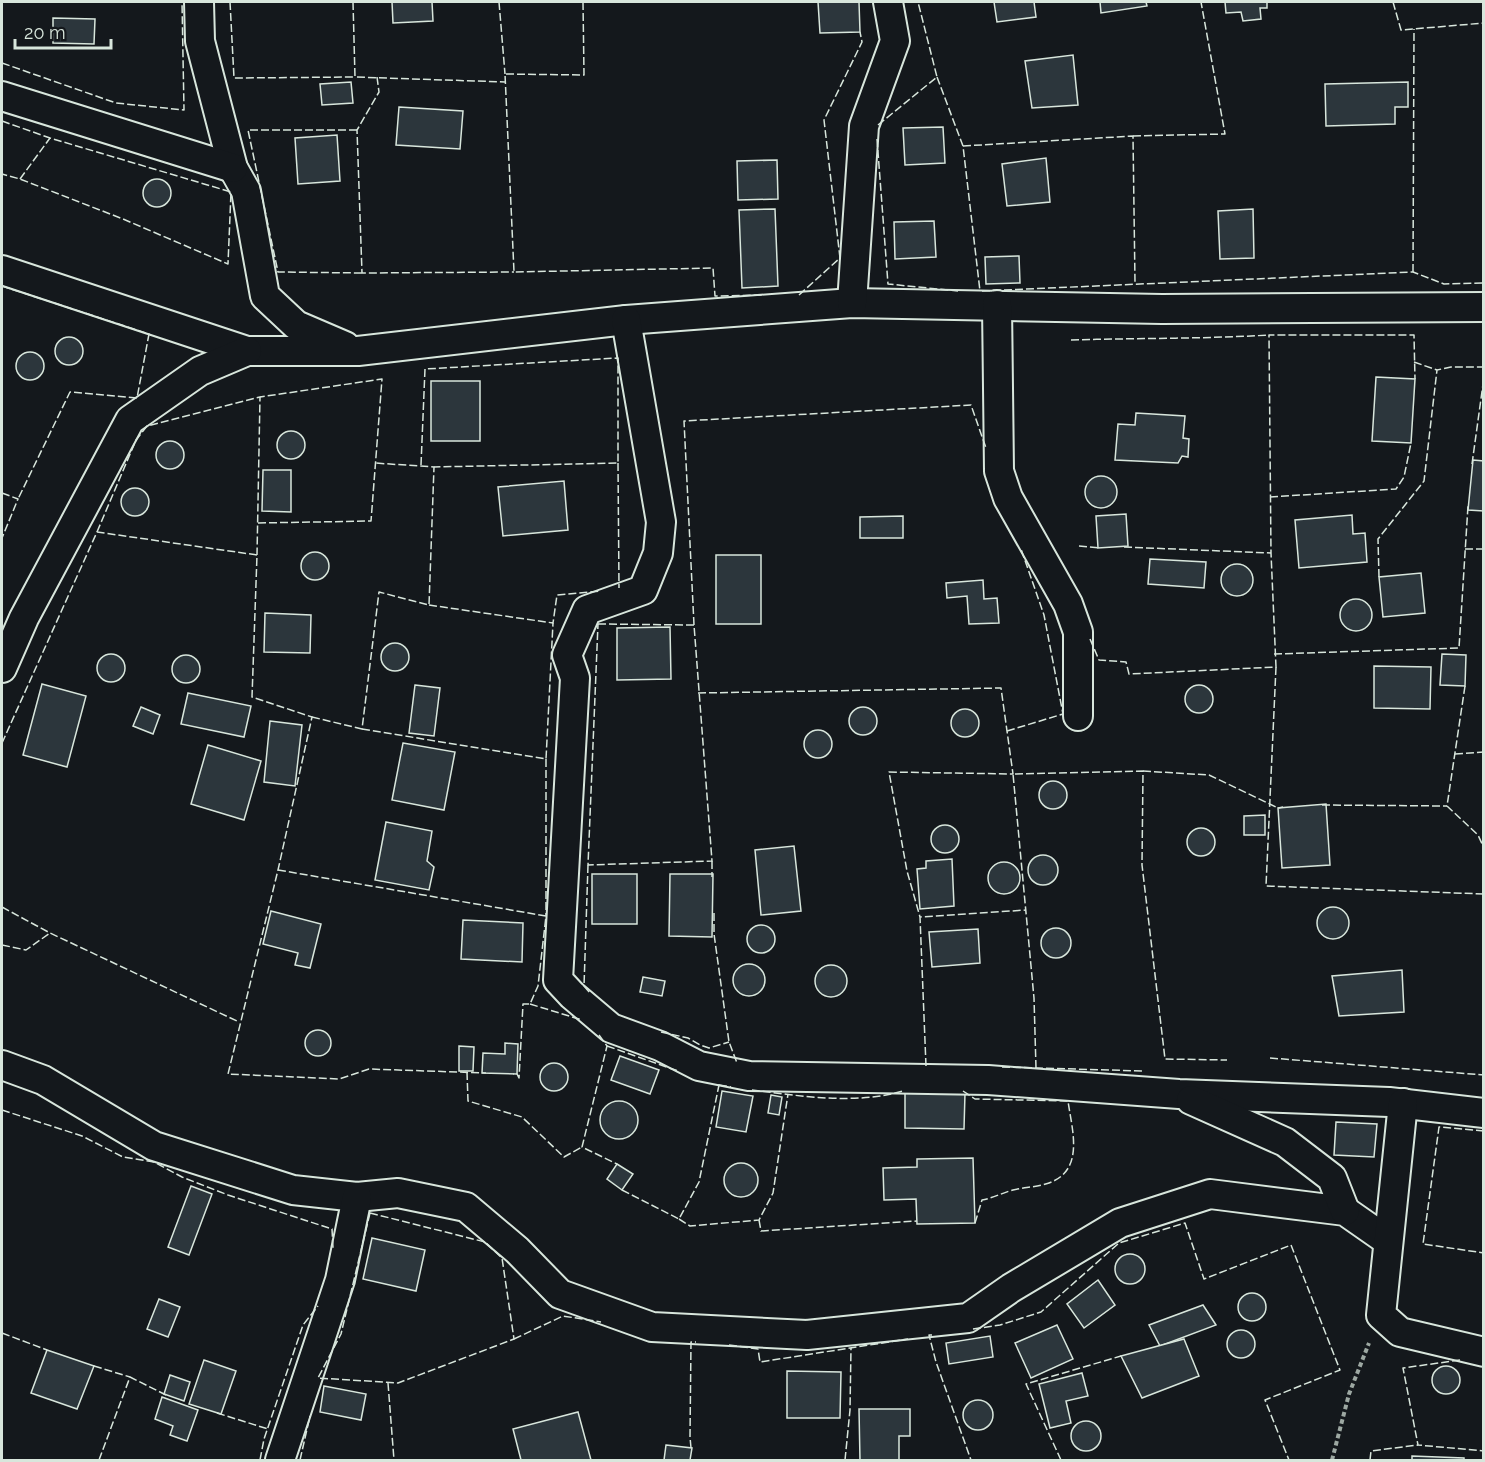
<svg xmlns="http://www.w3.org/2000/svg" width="1485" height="1462" font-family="Raleway,sans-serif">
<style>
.building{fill:#2c363c;stroke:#d8e6dc;stroke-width:1.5}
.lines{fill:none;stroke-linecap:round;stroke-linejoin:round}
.street-casing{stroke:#d8e6dc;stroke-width:32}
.path{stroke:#9da8a2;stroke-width:4;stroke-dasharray:4.5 3;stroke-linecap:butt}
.street{stroke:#14181c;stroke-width:28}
.fence{stroke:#d8e6dc;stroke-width:1.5;stroke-dasharray:8 3;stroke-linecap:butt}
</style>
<rect width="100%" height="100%" fill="#14181c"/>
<g class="building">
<polygon points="392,2 432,2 433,21 393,23"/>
<polygon points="818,2 859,2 860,32 820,33"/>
<polygon points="994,2 1034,2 1036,17 997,22"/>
<polygon points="1100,2 1146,2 1147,6 1101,13"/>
<polygon points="1225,2 1267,2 1267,8 1260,8 1261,19 1243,21 1241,12 1226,13"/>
<polygon points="53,18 95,19 94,44 53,43"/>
<polygon points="1073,55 1078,105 1032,108 1025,61"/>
<polygon points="351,82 353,103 322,105 320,84"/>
<polygon points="1408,82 1408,107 1395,107 1395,124 1326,126 1325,84"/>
<polygon points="399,107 463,111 460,149 396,145"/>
<polygon points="943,127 945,163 905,165 903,128"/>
<polygon points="337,135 340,181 298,184 295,138"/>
<polygon points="1046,158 1050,202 1007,206 1002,164"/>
<polygon points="777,160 778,199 738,200 737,161"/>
<circle cx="157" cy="193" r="14"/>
<polygon points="775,209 778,286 742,288 739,210"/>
<polygon points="1253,209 1254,258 1220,259 1218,211"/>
<polygon points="934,221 936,257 895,259 894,222"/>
<polygon points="1019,256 1020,283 986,284 985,257"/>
<circle cx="69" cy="351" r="14"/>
<circle cx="30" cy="366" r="14"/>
<polygon points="1376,377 1415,379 1411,443 1372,441"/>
<rect x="431" y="381" width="49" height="60"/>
<polygon points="1136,413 1185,416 1183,438 1189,439 1188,457 1182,456 1178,463 1115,460 1118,424 1135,425"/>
<circle cx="291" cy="445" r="14"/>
<circle cx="170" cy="455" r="14"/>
<polygon points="1473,460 1484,461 1484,511 1468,510"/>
<polygon points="263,470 291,470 291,512 262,511"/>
<circle cx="1101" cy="492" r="16"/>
<polygon points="564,481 568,530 503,536 498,487"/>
<circle cx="135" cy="502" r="14"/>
<polygon points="1126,514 1128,546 1098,548 1096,516"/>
<polygon points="1352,515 1353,534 1365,533 1367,562 1299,568 1295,520"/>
<polygon points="903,516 903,538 860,538 860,517"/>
<circle cx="315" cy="566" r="14"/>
<rect x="716" y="555" width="45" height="69"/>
<polygon points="1150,559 1206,562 1204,588 1148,584"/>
<circle cx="1237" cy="580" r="16"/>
<polygon points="1421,573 1425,613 1383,617 1379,577"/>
<polygon points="983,580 984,599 997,598 999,623 969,624 967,596 947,598 946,583"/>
<circle cx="1356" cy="615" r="16"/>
<polygon points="265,613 311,615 310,653 264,652"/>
<polygon points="670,627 671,679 617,680 617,628"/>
<circle cx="395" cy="657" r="14"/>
<circle cx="111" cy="668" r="14"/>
<polygon points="1442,654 1466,655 1465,686 1440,685"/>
<circle cx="186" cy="669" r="14"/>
<polygon points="1374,666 1431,667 1430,709 1374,708"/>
<polygon points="42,684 86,696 67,767 23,755"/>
<polygon points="415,685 440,688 434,736 409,733"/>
<circle cx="1199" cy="699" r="14"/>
<polygon points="188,693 251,706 244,737 181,724"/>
<circle cx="863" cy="721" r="14"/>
<polygon points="141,707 160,715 153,734 133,726"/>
<circle cx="965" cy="723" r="14"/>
<polygon points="270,721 302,725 295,786 264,782"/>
<circle cx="818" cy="744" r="14"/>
<polygon points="403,743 455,752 444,810 392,800"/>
<polygon points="208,745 261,761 244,820 191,804"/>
<circle cx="1053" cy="795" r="14"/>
<polygon points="1326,804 1330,865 1282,868 1278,808"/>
<polygon points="1265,815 1265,835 1244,835 1244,816"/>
<polygon points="386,822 432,831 427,861 434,867 429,890 375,880"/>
<circle cx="945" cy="839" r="14"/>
<circle cx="1201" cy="842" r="14"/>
<polygon points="794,846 801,911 761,915 755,850"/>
<circle cx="1043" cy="870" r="15"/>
<polygon points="952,859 954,906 920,909 917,869 926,868 926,861"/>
<circle cx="1004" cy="878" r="16"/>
<rect x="592" y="874" width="45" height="50"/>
<polygon points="670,874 713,874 712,937 669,936"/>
<circle cx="1333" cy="923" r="16"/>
<polygon points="271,911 321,924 310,968 295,965 298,953 263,944"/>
<polygon points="463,920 523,923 522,962 461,959"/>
<circle cx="761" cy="939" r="14"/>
<circle cx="1056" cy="943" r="15"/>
<polygon points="978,929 980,963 932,967 929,932"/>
<circle cx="749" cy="980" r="16"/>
<circle cx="831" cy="981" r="16"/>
<polygon points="1402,970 1404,1012 1339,1016 1332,976"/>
<polygon points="643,977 665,981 662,996 640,992"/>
<circle cx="318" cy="1043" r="13"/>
<polygon points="505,1043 518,1044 517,1074 482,1073 483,1053 505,1054"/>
<polygon points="459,1046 474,1047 473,1071 459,1071"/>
<polygon points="620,1056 659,1070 650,1094 611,1080"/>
<circle cx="554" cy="1077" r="14"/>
<polygon points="722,1091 753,1096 746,1132 716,1127"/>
<polygon points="905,1092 965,1093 964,1129 905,1128"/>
<polygon points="771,1095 782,1097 779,1115 768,1113"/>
<circle cx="619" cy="1120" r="19"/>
<polygon points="1336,1122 1377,1124 1374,1157 1334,1155"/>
<polygon points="973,1158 975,1223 917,1224 916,1199 884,1200 883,1168 917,1167 917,1159"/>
<circle cx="741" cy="1180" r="17"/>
<polygon points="617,1164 633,1174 622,1190 607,1179"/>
<polygon points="191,1186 212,1194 189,1255 168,1247"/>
<polygon points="372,1238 425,1250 416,1291 363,1279"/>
<circle cx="1130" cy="1269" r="15"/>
<polygon points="1098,1280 1115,1305 1084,1328 1067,1304"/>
<circle cx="1252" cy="1307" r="14"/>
<polygon points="159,1299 180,1307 168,1337 147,1329"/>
<polygon points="1203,1305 1216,1325 1160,1346 1149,1325"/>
<polygon points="1057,1325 1073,1359 1031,1378 1015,1343"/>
<circle cx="1241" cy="1344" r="14"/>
<polygon points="990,1336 993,1357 949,1364 946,1343"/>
<polygon points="1184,1339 1199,1376 1142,1398 1121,1356"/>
<polygon points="47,1350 94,1366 77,1409 31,1393"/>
<polygon points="204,1360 236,1371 221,1414 189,1404"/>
<circle cx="1446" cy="1380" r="14"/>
<polygon points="787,1371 841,1372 840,1418 787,1418"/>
<polygon points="1082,1373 1088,1396 1066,1401 1071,1423 1050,1428 1039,1384"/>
<polygon points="170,1375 190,1382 184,1401 164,1394"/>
<polygon points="324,1386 366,1394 361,1420 320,1412"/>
<polygon points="162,1397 198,1410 187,1441 170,1435 173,1426 155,1419"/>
<circle cx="978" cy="1415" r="15"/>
<polygon points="859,1409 910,1409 910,1436 899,1436 899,1460 860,1460"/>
<polygon points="578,1412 591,1460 521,1460 513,1429"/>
<circle cx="1086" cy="1436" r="15"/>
<polygon points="666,1445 692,1448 690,1460 664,1460"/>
<polygon points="1412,1456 1464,1458 1464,1460 1412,1460"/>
</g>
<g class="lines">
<g class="street-casing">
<g id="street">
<polyline points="199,2 200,41 233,168 246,191 265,296 296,325 345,346"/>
<polyline points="2,96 233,168"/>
<polyline points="2,270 247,351 358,351 626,320 852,303 1162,309 1484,307"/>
<polyline points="852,303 864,126 895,41 888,2"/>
<polyline points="997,305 999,471 1008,498 1068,604 1078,632 1078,716"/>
<polyline points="626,320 661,522 658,553 643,590 587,610 567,655 575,678 558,980 572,995 611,1028 660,1046 699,1066 749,1076 988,1080 1179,1094 1389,1102 1484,1113"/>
<polyline points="2,668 24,618 130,420 200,371 247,351"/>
<polyline points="2,1065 43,1080 154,1146 293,1190 357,1197 398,1193 466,1207 517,1250 560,1294 652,1327 807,1335 968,1318 1011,1288 1120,1223 1210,1194 1345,1211 1388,1241"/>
<polyline points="1191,1100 1285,1142 1332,1178 1345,1211"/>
<polyline points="1403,1103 1381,1315 1400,1332 1484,1352"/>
<polyline points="280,1460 340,1280 357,1197"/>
</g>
</g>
<polyline class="path" points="1332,1460 1349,1394 1369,1343"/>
<use href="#street" class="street"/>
<g class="fence">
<polyline points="230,2 234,78 355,77"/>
<polyline points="353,2 355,77 505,82"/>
<polyline points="499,2 505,74"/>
<polyline points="583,2 584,75 505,74 514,272 713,268 715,296 763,295"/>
<polyline points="1393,2 1401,30 1484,23"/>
<polyline points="2,63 116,103 184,110 182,2"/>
<polyline points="377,77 379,92 357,130 362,273 514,272"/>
<polyline points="937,77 963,146 980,291"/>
<polyline points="2,121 50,138 231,192 228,264 123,219 20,179 2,174"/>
<polyline points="878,125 937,77 918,2"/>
<polyline points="357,130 248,130 278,272 362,273"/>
<polyline points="1133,136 1225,134 1201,2"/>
<polyline points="877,139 888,284 958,291"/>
<polyline points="963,146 1133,136 1135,283"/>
<polyline points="20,179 50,138"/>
<polyline points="1413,272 1414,29"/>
<polyline points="2,286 149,334 137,398 70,392 18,499"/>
<polyline points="982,291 1413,272 1444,284 1484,283"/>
<polyline points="799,295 840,258 824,120 862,42 860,32"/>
<path d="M1071 340C1137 338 1203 339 1269 335"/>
<polyline points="1414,362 1437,370"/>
<polyline points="618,463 619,588"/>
<polyline points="1472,464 1484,377"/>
<polyline points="421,465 425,369 618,358 618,463 434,467"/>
<polyline points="2,493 18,499 2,538"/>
<polyline points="1270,497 1396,489 1404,477 1411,443"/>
<polyline points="258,523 371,521 382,379 260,397"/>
<polyline points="97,532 136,440 147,426 260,397 257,555"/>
<polyline points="1079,546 1100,548"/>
<polyline points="1124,547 1271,553"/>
<polyline points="1465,549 1484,549"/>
<polyline points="1379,577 1378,539 1424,481 1437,370 1451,367 1484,367"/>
<polyline points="429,605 553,623 557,595 600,591"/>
<polygon points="598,624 694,625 712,861 588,865"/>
<polyline points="694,625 684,421 971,405 986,448"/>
<polyline points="1090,639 1099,660 1126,662 1129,674 1276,667 1271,553 1269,335 1414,335 1415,379"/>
<polyline points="1274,654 1459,648 1468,506"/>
<polyline points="1276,667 1266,886 1484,894"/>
<polyline points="1465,686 1447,806 1478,835 1484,848"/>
<polyline points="698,693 1001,688 1013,774 889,772 907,871 920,917"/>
<polyline points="312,717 362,729 379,592 429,605 434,467 375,463"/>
<polyline points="362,729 546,759 553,623"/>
<polyline points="1007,731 1063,714 1044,615 1021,549"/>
<polyline points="2,743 97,532 257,555 252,697 312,717 278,870 228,1074 339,1079 369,1069 486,1073"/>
<polyline points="1455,754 1484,752"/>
<polyline points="546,759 546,916"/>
<polyline points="1143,771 1209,775 1278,808 1283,807"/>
<polyline points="1322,805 1447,806"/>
<polyline points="712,861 712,877"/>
<polyline points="588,865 584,986 590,993"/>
<polyline points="278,870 546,916 538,986 530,1004 523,1004 519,1078 517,1074 513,1074"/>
<polyline points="2,907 50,933 239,1022"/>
<polyline points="714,913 714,934 729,1042 737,1063"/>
<polyline points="2,945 26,950 50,933"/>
<polyline points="530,1004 582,1020"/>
<polyline points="661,1032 688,1038 700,1045 709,1048 729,1042"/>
<polyline points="599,1035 607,1046 582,1147 617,1164"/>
<polyline points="607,1046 678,1071"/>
<polyline points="1270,1058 1484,1075"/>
<polyline points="926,1066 920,917 1026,910"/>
<polyline points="1002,1067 1143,1071"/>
<polyline points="1036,1068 1034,998 1013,774 1143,771 1142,865 1165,1059 1227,1060"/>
<polyline points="467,1072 468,1101 522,1117 564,1157 582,1147"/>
<polyline points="719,1085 731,1087"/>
<path d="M752 1090C800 1096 856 1105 903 1091"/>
<path d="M963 1091 975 1099 1068 1101C1072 1130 1085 1170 1049 1183 1038 1187 1025 1187 1013 1190 1002 1193 993 1198 982 1200L975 1223"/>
<polyline points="2,1110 82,1136 123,1157 154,1162 182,1177 228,1195 332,1229 333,1248"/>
<polyline points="1484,1131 1439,1127 1423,1244 1484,1253"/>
<polyline points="622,1190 679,1219 699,1182 719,1085 718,1085"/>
<polygon points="370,1213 485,1242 502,1258 514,1339 398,1383 318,1378 341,1334"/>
<polyline points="679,1219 690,1226 759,1220 773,1193 788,1094"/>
<polyline points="759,1220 761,1231 917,1221"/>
<polyline points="973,1329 1000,1325 1041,1312 1119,1243 1185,1223 1204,1279 1291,1245 1340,1370 1265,1400 1289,1460"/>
<polyline points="2,1333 47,1350"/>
<polyline points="932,1335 929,1335 936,1362 971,1460"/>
<polyline points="514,1339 563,1316 601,1322"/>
<polyline points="729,1345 758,1349 760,1362 908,1339"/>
<polyline points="1460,1360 1403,1368 1418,1445 1484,1451"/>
<polyline points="94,1366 130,1377"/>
<polyline points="388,1383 394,1460"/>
<polyline points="217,1413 268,1429"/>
<polyline points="691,1448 690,1437 691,1342 696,1342"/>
<polyline points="99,1460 130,1377 166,1395"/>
<polyline points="260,1460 264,1439 303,1325 318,1306"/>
<polyline points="300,1460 310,1416"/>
<polyline points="845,1460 850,1410 851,1348"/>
<polyline points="1061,1460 1026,1384 1121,1356"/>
<polyline points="1370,1460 1371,1451 1418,1445"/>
</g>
</g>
<rect width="1485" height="1462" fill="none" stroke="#d8e6dc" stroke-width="6"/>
<path d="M15 39v9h96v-9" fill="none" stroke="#d8e6dc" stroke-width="3"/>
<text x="24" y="39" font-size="18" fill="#d8e6dc" stroke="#14181c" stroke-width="4.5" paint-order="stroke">20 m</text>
</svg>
